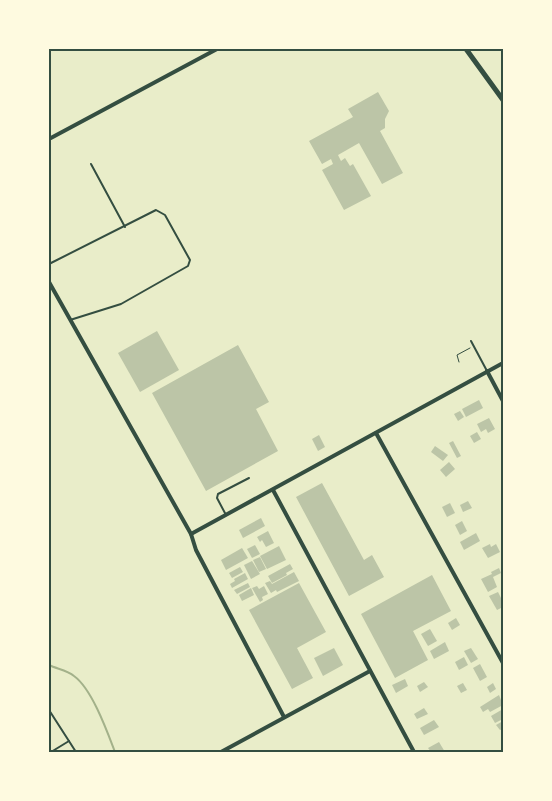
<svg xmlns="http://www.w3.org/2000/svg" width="552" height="801" font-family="'Open Sans',sans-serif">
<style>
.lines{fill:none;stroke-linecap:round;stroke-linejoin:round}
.stream{stroke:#a3b18a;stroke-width:2}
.building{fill:#bcc5a7}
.path{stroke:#344e41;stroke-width:1}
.service{stroke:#344e41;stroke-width:2}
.minor{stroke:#344e41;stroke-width:4}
.tertiary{stroke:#344e41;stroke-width:5}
.neatline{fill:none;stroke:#344e41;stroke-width:2}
</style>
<rect width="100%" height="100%" fill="#e9edc9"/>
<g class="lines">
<path class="stream" d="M49 665C57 669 67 670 74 676 92 689 107 731 115 752"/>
</g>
<g class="building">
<polygon points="378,92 389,111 385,119 385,128 380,131 403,173 382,184 359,143 338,155 341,161 345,158 350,166 353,164 371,196 344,210 322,170 333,164 331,159 322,164 309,141 353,117 348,109"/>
<polygon points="157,331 179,370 140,392 118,353"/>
<polygon points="238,345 269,402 256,409 278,451 206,491 152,393"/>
<polygon points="479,400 483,408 466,417 462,409"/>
<polygon points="460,411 464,417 458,421 454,414"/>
<polygon points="489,418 495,429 488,433 486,429 481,432 477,424"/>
<polygon points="477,432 481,439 474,443 470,436"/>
<polygon points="319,435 325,447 318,451 312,439"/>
<polygon points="453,441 461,456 457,458 449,443"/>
<polygon points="435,446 448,455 443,461 431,452"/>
<polygon points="449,462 455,469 446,477 440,470"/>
<polygon points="322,483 364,560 372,555 384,577 349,596 296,497"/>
<polygon points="468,501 472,508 463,512 460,505"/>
<polygon points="450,503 455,513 447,517 442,507"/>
<polygon points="261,518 265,526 243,538 239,530"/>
<polygon points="462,521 467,531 460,535 455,525"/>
<polygon points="268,531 274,543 266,547 262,540 260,542 257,537"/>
<polygon points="476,533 480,541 464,550 460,542"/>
<polygon points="490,544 491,547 496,544 500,552 488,558 482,548"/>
<polygon points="255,545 260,554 252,558 247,549"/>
<polygon points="279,546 286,560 267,569 260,556"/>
<polygon points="242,548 248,558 226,570 221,560"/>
<polygon points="260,557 266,569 259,572 253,560"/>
<polygon points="252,561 260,574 251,579 244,565"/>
<polygon points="290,564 293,569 286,573 287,575 272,583 268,576"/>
<polygon points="240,567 243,572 232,578 229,573"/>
<polygon points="499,568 501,573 493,577 497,587 488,592 481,579 492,574 491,572"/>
<polygon points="294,572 299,581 277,592 276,590 271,593 265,583 270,581 272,584"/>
<polygon points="245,573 248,579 232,588 230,584 235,581 234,579"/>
<polygon points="432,575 451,611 413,631 428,660 395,678 361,614"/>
<polygon points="248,583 250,587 237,594 234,590"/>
<polygon points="299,583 326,632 297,648 313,678 292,689 249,610"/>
<polygon points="257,586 259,589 264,586 268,594 262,597 263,600 260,602 252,588"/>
<polygon points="251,588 254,595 242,601 239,595"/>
<polygon points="498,592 503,602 503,607 497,610 489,596"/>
<polygon points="456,618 460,625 452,630 448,623"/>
<polygon points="430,629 437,641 428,646 421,634"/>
<polygon points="445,642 449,651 434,659 430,651"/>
<polygon points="334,648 343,665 323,676 314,658"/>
<polygon points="471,648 478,659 471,663 464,651"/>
<polygon points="464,657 468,665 459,670 455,662"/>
<polygon points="480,664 487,677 480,681 473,668"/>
<polygon points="405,679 408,686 396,693 392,685"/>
<polygon points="424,682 428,687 420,692 417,686"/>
<polygon points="463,683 467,690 461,693 457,686"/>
<polygon points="493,683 496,689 490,693 487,687"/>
<polygon points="499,695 503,705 490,712 488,709 483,712 480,707"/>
<polygon points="424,708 428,714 417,719 414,714"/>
<polygon points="503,709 503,719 495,723 491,716"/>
<polygon points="434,720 439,727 424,735 420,728"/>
<polygon points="503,721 503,729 500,730 496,725"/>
<polygon points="439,742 445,752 431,752 428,748"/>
</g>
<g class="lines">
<polyline class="path" points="459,362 457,355 470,348"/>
<g class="service">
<polyline points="91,164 125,227"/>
<polyline points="49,264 156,210 165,215 190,260 188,266 121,304 70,320"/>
<polyline points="471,341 487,371"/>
<polyline points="226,515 217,498 218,494 249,478"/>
<polyline points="49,710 76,752"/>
<polyline points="51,752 69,741"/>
</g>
<g class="minor">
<polyline points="49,139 217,49"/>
<polyline points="49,282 191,534 196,550 284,717"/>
<polyline points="487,371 503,401"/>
<polyline points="376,433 503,663"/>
<polyline points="273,490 414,752"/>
<polyline points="191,534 503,363"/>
<polyline points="221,752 370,671"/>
</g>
<polyline class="tertiary" points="466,49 503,100"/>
</g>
<rect width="552" height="801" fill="none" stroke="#fefae0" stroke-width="100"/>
<rect x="50" y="50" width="452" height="701" class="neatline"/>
</svg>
